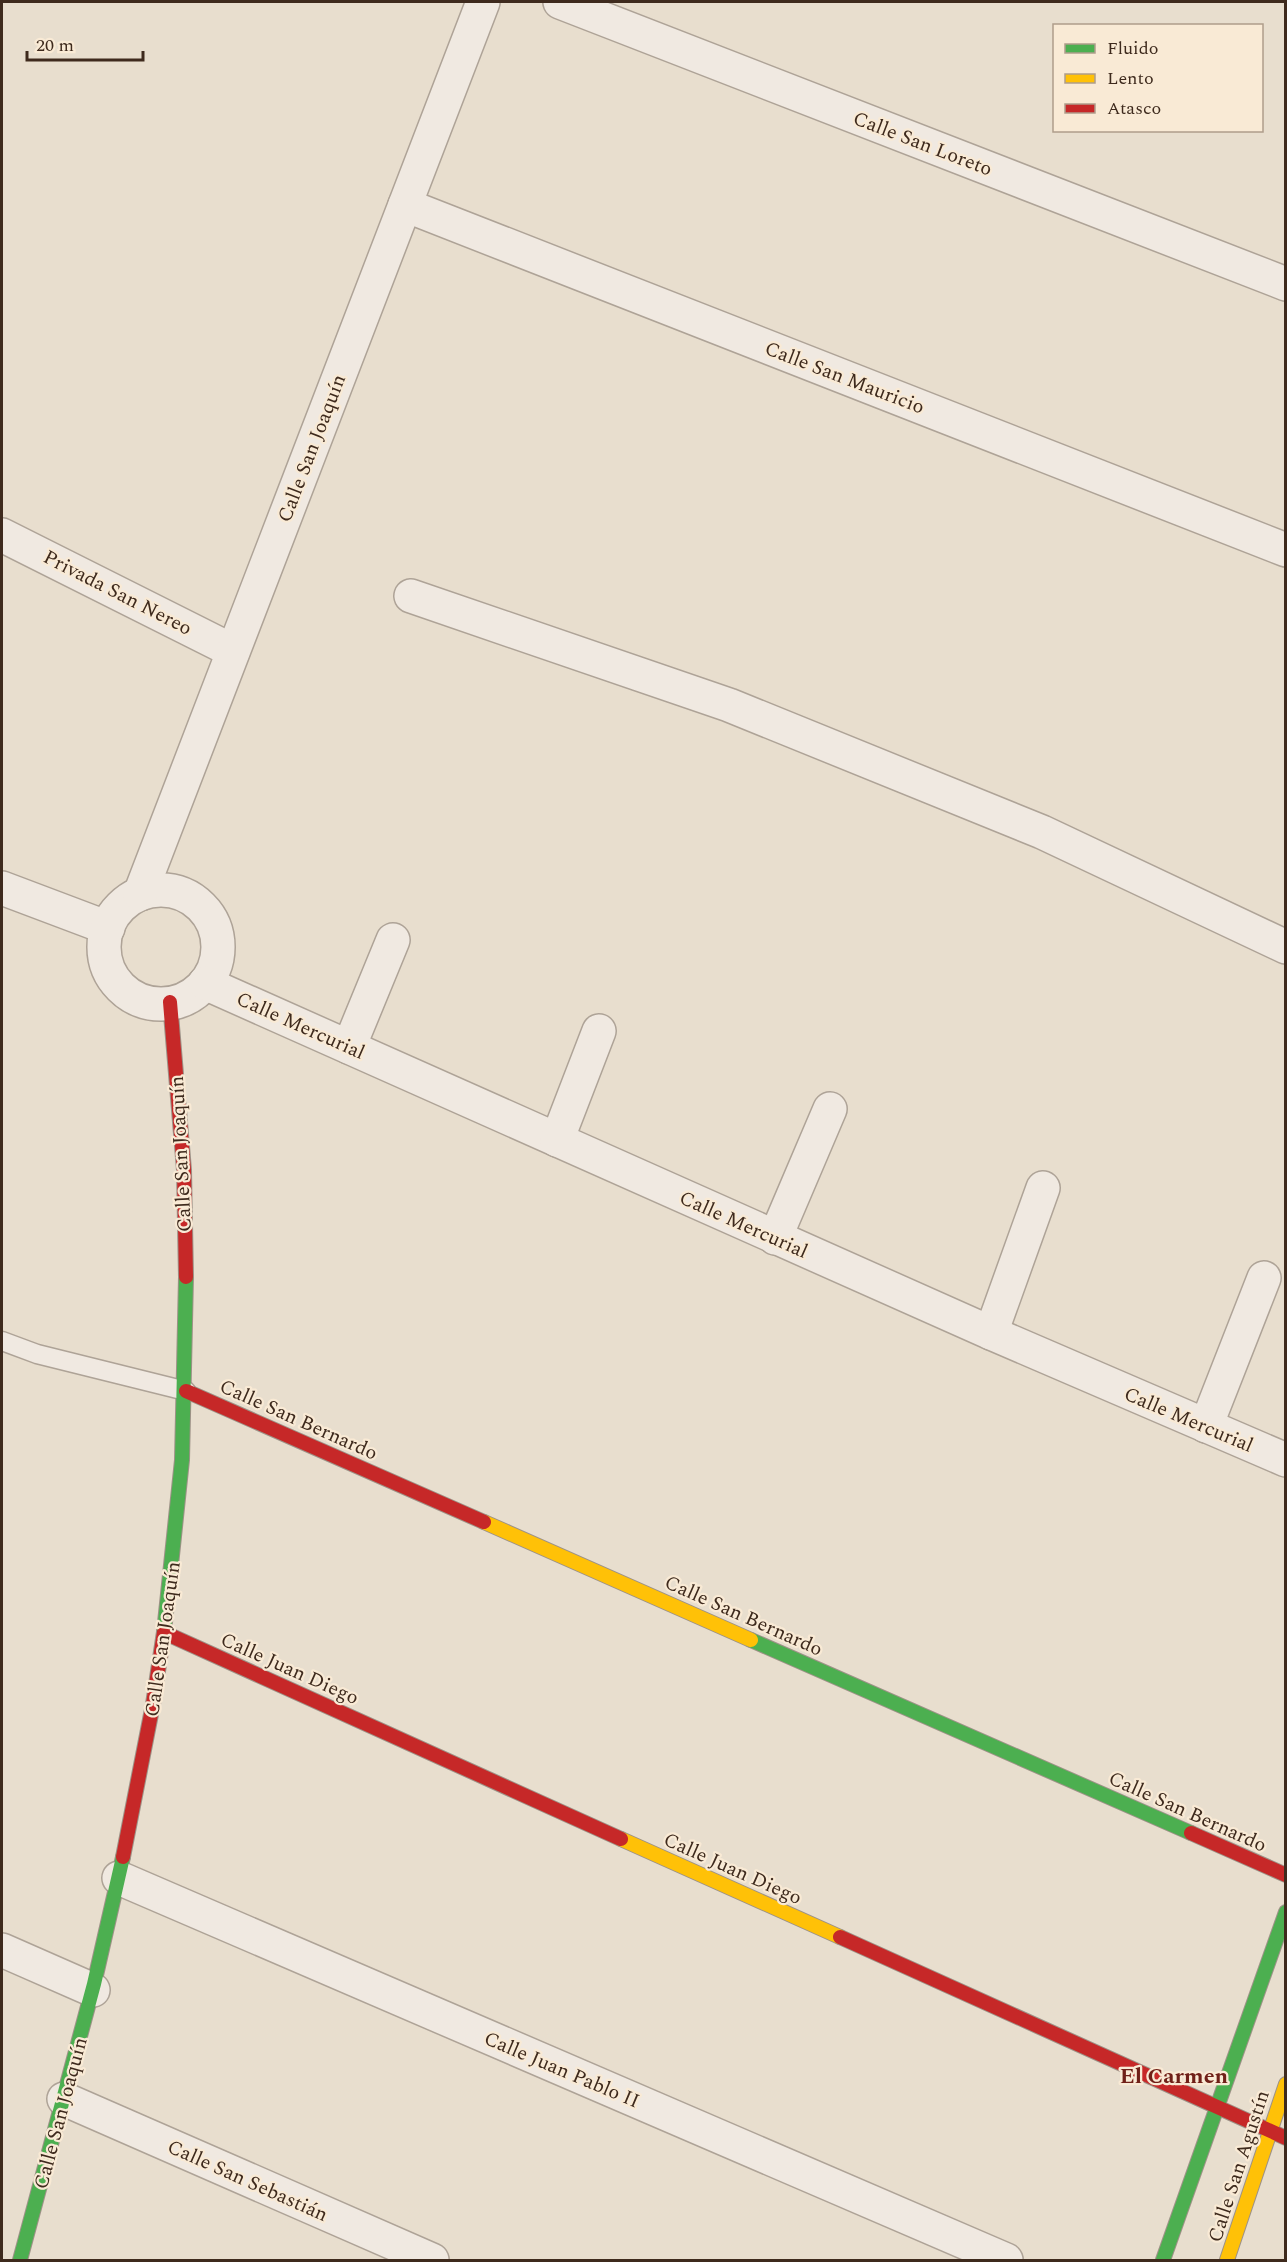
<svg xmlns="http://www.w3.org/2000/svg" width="1287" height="2262" font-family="Spectral,serif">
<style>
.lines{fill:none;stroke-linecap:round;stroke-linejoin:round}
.lane-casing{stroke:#aea397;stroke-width:21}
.street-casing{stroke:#aea397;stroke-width:36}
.fast-casing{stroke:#9d9287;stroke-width:16}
.slow-casing{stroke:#9d9287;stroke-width:16}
.jam-casing{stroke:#9d9287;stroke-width:16}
.lane{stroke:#f0e9e1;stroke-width:18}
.street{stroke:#f0e9e1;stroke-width:33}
.fast{stroke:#4caf50;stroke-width:14}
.slow{stroke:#ffc107;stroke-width:14}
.jam{stroke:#c62828;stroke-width:14}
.labels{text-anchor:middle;stroke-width:4.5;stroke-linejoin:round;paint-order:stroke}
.street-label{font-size:20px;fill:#3e2a1d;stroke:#f9ead5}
.quarter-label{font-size:22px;font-weight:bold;fill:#702018;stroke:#f9ead5}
</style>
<rect width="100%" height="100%" fill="#e8dece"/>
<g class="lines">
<g class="lane-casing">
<polyline id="lane" points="2,1341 37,1354 186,1391"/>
</g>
<g class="street-casing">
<g id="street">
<polyline points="560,2 1286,284"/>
<polyline points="405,205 1286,550"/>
<polyline points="2,535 233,651"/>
<polyline points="411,596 729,705 1042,832 1286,947"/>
<polyline points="2,888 108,928"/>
<circle cx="161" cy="947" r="57"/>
<polyline points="140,894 483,2"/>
<polyline points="205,983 991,1333 1286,1460"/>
<polyline points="349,1047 393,940"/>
<polyline points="557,1140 599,1031"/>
<polyline points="775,1238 830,1109"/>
<polyline points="991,1333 1043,1188"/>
<polyline points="1206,1426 1264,1278"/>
<polyline points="119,1878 1006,2260"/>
<polyline points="2,1950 93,1990"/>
<polyline points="64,2099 432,2260"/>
</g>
</g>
<g class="fast-casing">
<g id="fast">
<polyline points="164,1632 182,1460 186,1277"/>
<polyline points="751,1640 1191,1833"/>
<polyline points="20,2260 94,1984 123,1857"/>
<polyline points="1163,2260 1286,1912"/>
</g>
</g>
<g class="slow-casing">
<g id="slow">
<polyline points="484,1522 751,1640"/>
<polyline points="621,1839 840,1937"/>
<polyline points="1227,2260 1286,2084"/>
</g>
</g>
<g class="jam-casing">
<g id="jam">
<polyline points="170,1002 184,1170 186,1277"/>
<polyline points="186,1391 484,1522"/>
<polyline points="165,1633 621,1839"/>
<polyline points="1191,1833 1286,1875"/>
<polyline points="123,1857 153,1704 164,1632"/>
<polyline points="840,1937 1286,2138"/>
</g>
</g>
<use href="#lane" class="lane"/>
<use href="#street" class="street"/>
<use href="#fast" class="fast"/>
<use href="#slow" class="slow"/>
<use href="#jam" class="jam"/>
</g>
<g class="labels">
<g class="street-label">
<text transform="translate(923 143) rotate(21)" y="7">Calle San Loreto</text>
<text transform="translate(845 377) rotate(21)" y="7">Calle San Mauricio</text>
<text transform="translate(311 448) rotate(-69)" y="7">Calle San Joaquín</text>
<text transform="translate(118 592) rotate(27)" y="7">Privada San Nereo</text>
<text transform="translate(301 1025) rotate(24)" y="7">Calle Mercurial</text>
<text transform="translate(180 1154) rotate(-93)" y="7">Calle San Joaquín</text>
<text transform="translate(744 1224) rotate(24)" y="7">Calle Mercurial</text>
<text transform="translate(299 1419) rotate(24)" y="7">Calle San Bernardo</text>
<text transform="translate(1189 1419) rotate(23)" y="7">Calle Mercurial</text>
<text transform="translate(744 1615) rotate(24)" y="7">Calle San Bernardo</text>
<text transform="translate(162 1639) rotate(-82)" y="7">Calle San Joaquín</text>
<text transform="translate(290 1668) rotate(24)" y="7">Calle Juan Diego</text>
<text transform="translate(1188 1811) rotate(24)" y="7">Calle San Bernardo</text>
<text transform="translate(733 1868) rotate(24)" y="7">Calle Juan Diego</text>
<text transform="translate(562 2069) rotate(23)" y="7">Calle Juan Pablo II</text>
<text transform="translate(60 2113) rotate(-75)" y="7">Calle San Joaquín</text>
<text transform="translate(1238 2166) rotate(-72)" y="7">Calle San Agustín</text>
<text transform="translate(248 2180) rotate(24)" y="7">Calle San Sebastián</text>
</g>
<g class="quarter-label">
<text x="1174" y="2083">El Carmen</text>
</g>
</g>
<rect width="1287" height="2262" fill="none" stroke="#3e2a1d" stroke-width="6"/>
<rect x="1053" y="24" width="210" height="108" fill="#f9ead5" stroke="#ae9d8b" stroke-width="1.5"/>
<rect x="1065" y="44" width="30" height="9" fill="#4caf50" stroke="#ae9d8b" stroke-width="1.5"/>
<text x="1107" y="54" font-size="18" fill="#3e2a1d">Fluido</text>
<rect x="1065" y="74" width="30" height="9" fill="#ffc107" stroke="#ae9d8b" stroke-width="1.5"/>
<text x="1107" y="84" font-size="18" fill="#3e2a1d">Lento</text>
<rect x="1065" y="104" width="30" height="9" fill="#c62828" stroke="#ae9d8b" stroke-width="1.5"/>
<text x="1107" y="114" font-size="18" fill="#3e2a1d">Atasco</text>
<path d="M27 51v9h116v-9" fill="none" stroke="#3e2a1d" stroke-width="3"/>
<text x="36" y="51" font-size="18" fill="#3e2a1d" stroke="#f9ead5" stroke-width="4.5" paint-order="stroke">20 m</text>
</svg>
